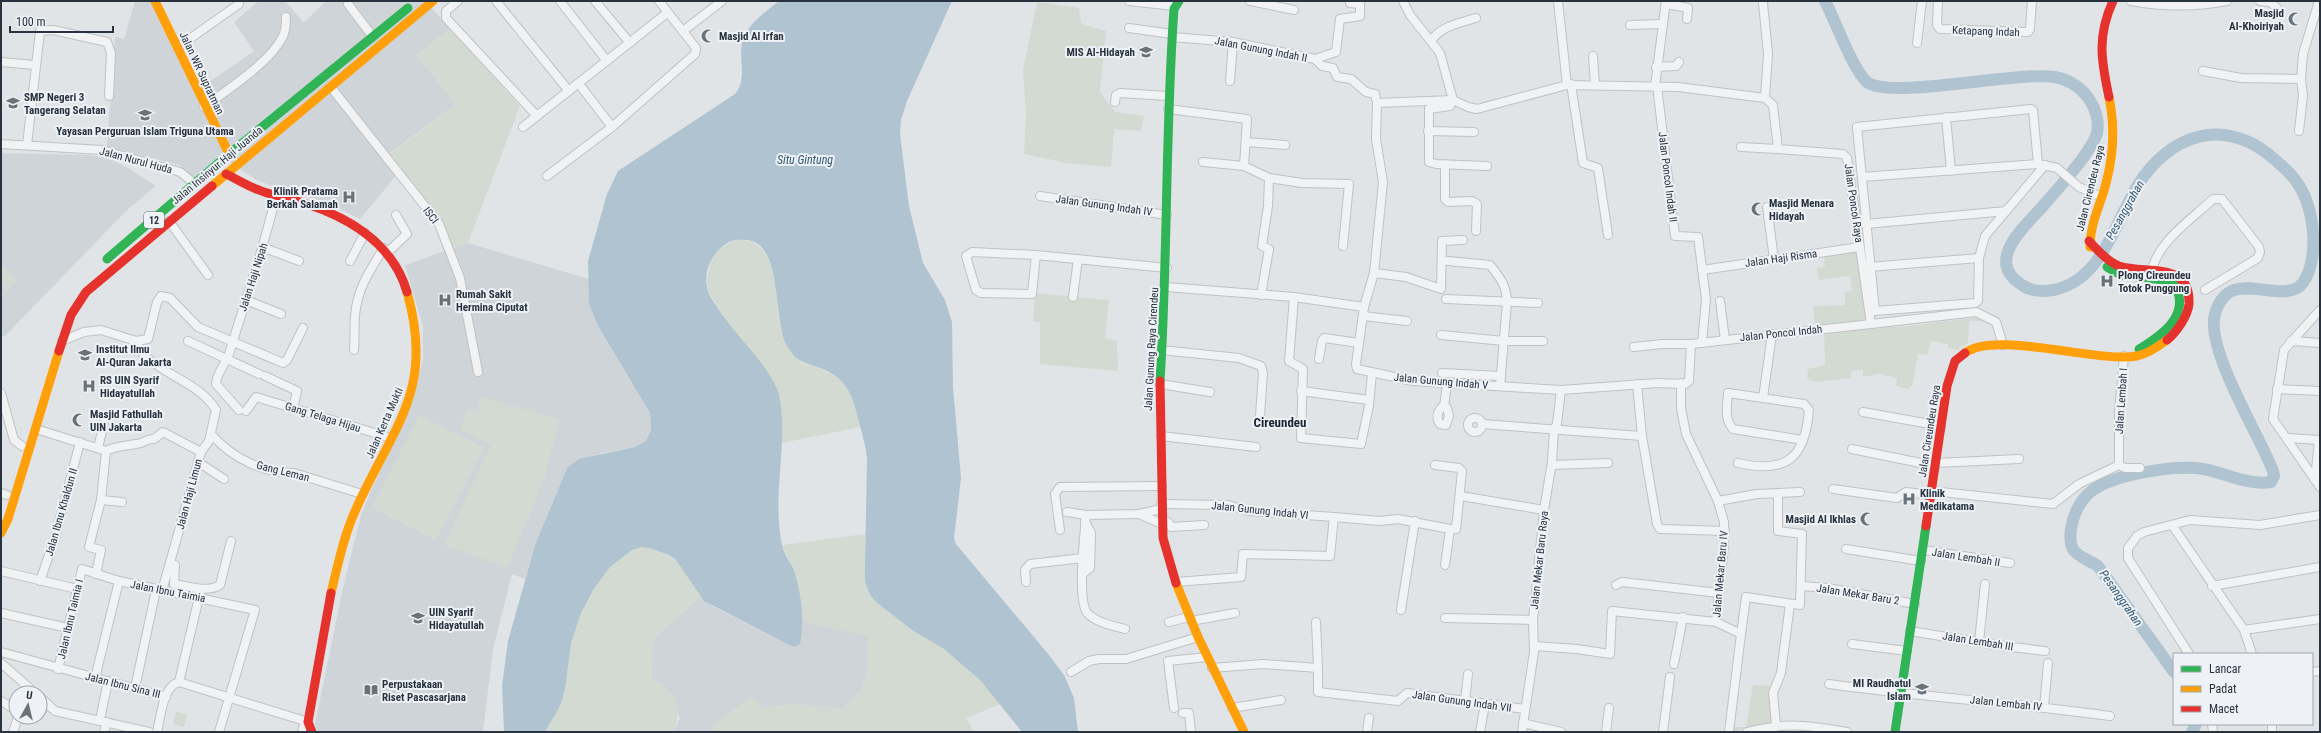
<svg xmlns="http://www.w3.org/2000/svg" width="2321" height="733" font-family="'Roboto Condensed',sans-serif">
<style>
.built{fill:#cfd4d9}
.green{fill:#d3dad1}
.water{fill:#afc4d0}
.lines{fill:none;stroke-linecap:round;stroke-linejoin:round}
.river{stroke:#afc4d0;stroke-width:12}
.street-casing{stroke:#bfc2c4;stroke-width:10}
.street{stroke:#f0f2f3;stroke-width:8}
.fast{stroke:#30b455;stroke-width:9}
.slow{stroke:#ff9f0a;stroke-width:9}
.jam{stroke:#e5322d;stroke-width:9}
.labels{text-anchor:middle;stroke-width:4;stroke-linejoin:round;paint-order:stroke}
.shield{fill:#eef2f6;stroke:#636c76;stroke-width:1}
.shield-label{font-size:10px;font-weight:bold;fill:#28333f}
.poi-label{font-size:11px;font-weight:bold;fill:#28333f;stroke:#eef2f6;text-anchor:start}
.street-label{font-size:11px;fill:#28333f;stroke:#eef2f6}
.water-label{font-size:12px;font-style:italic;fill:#335772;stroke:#eef2f6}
.quarter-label{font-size:13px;font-weight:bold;fill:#1a242f;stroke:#eef2f6}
</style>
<rect width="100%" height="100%" fill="#e1e4e6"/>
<g class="built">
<polygon points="135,1 158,1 199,89 254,51 234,22 259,1 285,1 304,23 326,1 435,1 429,5 450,29 417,55 456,104 389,154 400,171 360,219 324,201 288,193 255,179 221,156 192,179 179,165 107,147 115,37 124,39"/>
<polygon points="1,153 86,155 106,157 130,169 156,186 127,210 4,337 1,334"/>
<polygon points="468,243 589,279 589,304 598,326 650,413 651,430 646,441 635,447 602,453 567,468 535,545 525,579 512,574 493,649 483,732 318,732 315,724 343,588 361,515 370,493 413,401 423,359 423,327 405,265"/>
<polygon points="701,596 712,606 787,644 801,639 802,621 868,636 867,671 862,689 843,709 795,704 765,708 738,732 673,732 680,718 662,684 652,680 651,652 657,635"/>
</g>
<g class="green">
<polygon points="1037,2 1079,8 1081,24 1106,31 1100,92 1115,112 1144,116 1141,131 1114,129 1111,167 1067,163 1024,154 1026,113 1023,70"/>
<polygon points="450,29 520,106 468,243 450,249 444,226 389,155 456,104 417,55"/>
<path d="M737 239C786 241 771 303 783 336 785 343 796 357 802 363 805 365 810 365 814 366 827 371 843 379 850 392 856 402 857 416 860 427L782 443V423L770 377 729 325 708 291 707 279 712 256 715 251Z"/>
<polygon points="1862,251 1868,320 1815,325 1813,306 1845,305 1845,292 1852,291 1850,276 1819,280 1817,268 1825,267 1824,255"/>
<polygon points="1,265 18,280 7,291 1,285"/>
<polygon points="1035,293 1109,300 1105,338 1117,341 1118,371 1040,364 1040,322 1033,322"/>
<polygon points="1979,317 1981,321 1969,321 1968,343 1958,350 1948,348 1948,344 1931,341 1927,355 1918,354 1912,387 1909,386 1909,389 1896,386 1897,378 1879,374 1863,377 1863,370 1851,371 1851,378 1817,382 1807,380 1808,369 1825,365 1824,331 1909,326"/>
<polygon points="480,397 560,419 544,480 507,567 444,545 491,445 460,429 467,410 478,411"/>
<polygon points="419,415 484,448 436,540 372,508"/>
<polygon points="865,534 865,582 870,595 876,602 912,630 944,649 981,681 1001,704 966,718 974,732 713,732 715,723 751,697 765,708 795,704 843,709 862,689 867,671 867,636 802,621 800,599 793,569 782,545"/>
<path d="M641 547C675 550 685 569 701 596L657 635 651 652 652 680C677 690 684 708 673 732H545C551 718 561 706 564 691 568 675 567 658 571 642 580 606 603 557 641 547Z"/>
<polygon points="1753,685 1776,686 1776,722 1733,732 1734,727 1746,727"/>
<polygon points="176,712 187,714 184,727 173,724"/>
</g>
<path class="water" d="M779 1H952L907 101 901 120 900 134 909 206 923 263 945 300 952 322 953 387 961 478 954 538 956 544 1049 655 1064 675 1074 698 1078 732H1022L981 681 944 649 912 630 876 602 870 595 865 582V564L867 458C866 447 863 437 860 426 853 401 852 383 825 370 807 362 798 365 787 346 772 320 784 244 747 240 740 239 735 239 729 242 712 251 702 272 708 291 710 298 716 304 719 310 736 336 765 361 777 389 781 398 781 409 782 418 784 460 773 503 782 545 784 553 789 561 793 568 801 590 805 620 800 644L795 647 787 644 704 601 676 560 669 555 650 548 641 547 632 550 610 567 593 590 581 613 571 643 565 689 560 706 545 732H504L502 686 508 641 535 545 567 468 579 459 635 447 646 441 651 430 650 413 598 326 589 304 588 261 607 194 618 171 735 94C749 78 736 55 744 37 750 22 767 11 779 1Z"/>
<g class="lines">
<g class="river">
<path d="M1825 1C1835 20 1853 70 1867 82 1890 100 2017 71 2055 77 2070 80 2083 89 2091 102 2096 111 2099 123 2097 133 2092 152 2056 191 2043 206 2024 227 1984 261 2022 285 2032 292 2042 292 2053 290 2106 280 2116 214 2144 176 2160 155 2180 139 2207 135 2229 132 2252 141 2268 154 2278 162 2289 171 2296 181 2316 207 2321 266 2299 287 2273 303 2229 266 2215 314 2205 349 2259 434 2273 471L2274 476 2271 482C2245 486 2221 470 2196 468 2169 466 2108 475 2088 494 2079 503 2073 516 2071 529 2067 556 2081 555 2098 566L2174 672"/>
<polyline points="2192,732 2196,724"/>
</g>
<g class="street-casing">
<g id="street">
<polyline points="458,1 446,11 446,18 537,116"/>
<polyline points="496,1 569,91"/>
<polyline points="560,1 607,61"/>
<polyline points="595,1 630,43"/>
<polyline points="1129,1 1174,6"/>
<polyline points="1250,1 1294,10"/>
<polyline points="1403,1 1410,15 1440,53 1453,100 1450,106 1429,109 1429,162 1436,164 1487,166"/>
<polyline points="1558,1 1567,85"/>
<polyline points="1938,1 1937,25 1940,29 2028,32 2030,29 2032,1"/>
<path d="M2131 1C2163 7 2195 7 2227 1"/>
<polyline points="2260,1 2270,2 2277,8"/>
<polyline points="1763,3 1768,54 1765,98"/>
<polyline points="348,4 373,37"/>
<polyline points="1666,4 1688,8 1687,19"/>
<polyline points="1630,25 1662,24"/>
<polyline points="1129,28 1172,34"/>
<polyline points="683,31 722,1"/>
<polyline points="1172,37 1233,42 1315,59 1322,66 1333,68 1337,77 1351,79 1366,92 1375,94 1377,103"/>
<path d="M1431 41C1441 26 1459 23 1476 18"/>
<polyline points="1917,43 1922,1"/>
<polyline points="178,47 239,4"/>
<polyline points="1593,56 1595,85"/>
<polyline points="1315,59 1336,52 1340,19 1360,16 1360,4 1350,3 1350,1"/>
<polyline points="1,62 34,65"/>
<polyline points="1656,67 1676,66 1679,62"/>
<polyline points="2203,71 2241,78 2301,79"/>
<polyline points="1230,81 1233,42"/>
<polyline points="579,84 612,127"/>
<polyline points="1571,84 1583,163 1598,168 1608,235"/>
<polyline points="330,86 439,224 460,278 478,372"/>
<polyline points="1655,86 1666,1"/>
<polyline points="1657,86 1675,236 1698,237 1706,299 1702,343"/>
<polyline points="1115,102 1116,95 1120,93 1168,96"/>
<path d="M204 107C226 91 270 62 282 38 286 32 286 24 286 17"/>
<polyline points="1168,109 1247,119 1244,166 1269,178 1268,206 1262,246 1269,249 1261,295"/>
<polyline points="1946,117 1951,171"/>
<polyline points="523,127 667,13"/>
<polyline points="1428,131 1474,132"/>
<polyline points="2299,131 2303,95 2301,79 2303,54 2319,1"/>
<polyline points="1246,142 1285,145"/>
<polyline points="1,144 102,150 180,172 195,184"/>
<polyline points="27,145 40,31 53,30 107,42 111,53 109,96"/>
<polyline points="1741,147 1778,149"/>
<polyline points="1203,162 1244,166"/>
<polyline points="2038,164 2033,110 2031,109 1857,127 1875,311 1975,303 1978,301 1979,258 1985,236 2045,165"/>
<polyline points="1445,165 1445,199 1448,202 1472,201 1477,204 1476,231"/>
<polyline points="547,176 612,127 695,54 696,48 659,1"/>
<polyline points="1862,177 2038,164 2057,168 2079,187 2101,197"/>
<polyline points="1269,178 1302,183 1349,184 1343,246"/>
<polyline points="1040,196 1167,215"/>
<polyline points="1767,207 1774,259"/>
<polyline points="169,221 208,275"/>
<polyline points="1866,224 2006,211"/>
<polyline points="262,247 299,261"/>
<polyline points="388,252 407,234 396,215"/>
<polyline points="1036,255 1032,294 981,293 976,290 966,256 972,252 1036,255 1167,268"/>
<polyline points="350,261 365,233"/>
<path d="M1448 261 1490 265C1499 276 1507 286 1507 302L1500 386"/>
<polyline points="1869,267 1979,258"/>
<polyline points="1702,270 1860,247"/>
<polyline points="1374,273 1406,277 1441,289 1442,241 1463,240"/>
<path d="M2151 275C2155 243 2191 220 2213 199H2222L2259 247 2260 252 2258 258 2205 290"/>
<polyline points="1166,287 1294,297 1364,307 1356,364 1357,369 1413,381 1561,390 1658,383 1685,384 1689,381 1691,344"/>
<polyline points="1073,297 1078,259"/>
<polyline points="1294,297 1289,361 1303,369 1301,438 1361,444 1369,406 1372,373"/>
<polyline points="1446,299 1538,303"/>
<polyline points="246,300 281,314"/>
<polyline points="1720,301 1725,340"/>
<polyline points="1364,307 1374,273 1383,182 1376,139 1377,103 1453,100 1468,107 1477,109 1567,85 1678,87 1765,98 1773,105 1778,149 1843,154 1847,158 1871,324 1976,312 1996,322 2003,345"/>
<polyline points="2320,310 2284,350 2273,419 2320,487"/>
<polyline points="1363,316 1407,321"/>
<polyline points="1441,335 1504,341 1543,341"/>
<path d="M62 341 84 332 101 330 136 341C139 346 140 351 143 354 165 376 201 384 216 410L209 441 201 452 162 591"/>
<polyline points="136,341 148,339 157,302 161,296 170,298 198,327 283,363 287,360 303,328"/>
<polyline points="188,341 259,374"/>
<polyline points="2291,341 2320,343"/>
<polyline points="1634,347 1662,344 1691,344 1871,324"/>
<path d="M354 350C355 339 354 327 355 316 357 289 370 270 384 248"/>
<polyline points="1161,350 1239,358 1261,366 1263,373 1260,416"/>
<polyline points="1319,359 1322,341 1324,338 1359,343"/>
<polyline points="1442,373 1501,376"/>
<polyline points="265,376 297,391 293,408"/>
<polyline points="1681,383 1681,408 1686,434 1718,501 1724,522 1724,546 1716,622 1741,634 1729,732"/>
<polyline points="1160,384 1210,392"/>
<polyline points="1637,384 1642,436 1657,524 1660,529 1725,531"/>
<polyline points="2277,389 2320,391"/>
<polyline points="1301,391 1369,400"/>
<polyline points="1,393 14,440 22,446"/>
<polyline points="1763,398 1772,334"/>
<path d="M1442 407 1447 408 1449 416 1446 425 1440 424C1436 418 1437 412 1442 407Z"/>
<polyline points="1444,407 1447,384"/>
<path d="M239 410 216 384C216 374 226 363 229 354 245 301 264 249 276 195"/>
<polyline points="246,411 256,397 391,438"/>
<polyline points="1863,412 1941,426"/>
<circle cx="1475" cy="425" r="7"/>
<polyline points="1482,424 1642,436"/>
<polyline points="36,429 106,451 101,500 89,547 101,550 96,574"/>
<path d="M212 435C232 458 263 473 294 473L362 494"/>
<polyline points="1161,436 1256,447"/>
<polyline points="2287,438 2320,440"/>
<polyline points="98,448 104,423"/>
<polyline points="1852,449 1935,466"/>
<path d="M106 451C116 446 125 446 136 444 144 444 146 438 154 439L163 432 201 452"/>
<polyline points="198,462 224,479"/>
<path d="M1738 463C1786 474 1805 459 1809 410L1804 404 1728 393C1727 406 1724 419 1733 429L1803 440"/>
<polyline points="1936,463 2019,459"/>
<polyline points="1435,465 1459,468 1462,471 1456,529 1450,529"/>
<polyline points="1552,465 1608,463"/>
<polyline points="2119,465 2119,412 2124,356"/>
<polyline points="2119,465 2125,468 2140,468"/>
<polyline points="2315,480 2319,440"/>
<polyline points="1833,489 1897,498 1906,492 1931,495"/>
<polyline points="1932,491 2053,504 2079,484 2119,465"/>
<polyline points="1,493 7,495"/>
<polyline points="1461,496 1544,510"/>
<polyline points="101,500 122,502"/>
<polyline points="1718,501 1757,494 1800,492"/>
<polyline points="1161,504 1228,505 1249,511 1334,517"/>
<polyline points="1067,512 1086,515 1139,514 1161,509"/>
<polyline points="1139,514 1162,524"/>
<path d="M1086 515C1085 533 1076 602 1088 614 1098 623 1113 626 1125 629"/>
<polyline points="1162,519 1169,523 1171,527 1204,525"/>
<polyline points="2172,525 2244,630 2252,654"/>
<polyline points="1060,530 1055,494 1060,487 1162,486"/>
<polyline points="1846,549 1921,561"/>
<polyline points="1923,550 2010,563"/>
<path d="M175 565 174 584C187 586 208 593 220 585L231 541"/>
<polyline points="1,571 77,589"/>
<polyline points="1082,574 1090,568 1091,533 1085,522"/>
<polyline points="40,581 55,538 80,442"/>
<polyline points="1026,582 1025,570 1030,564 1083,558"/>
<polyline points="1176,582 1241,577 1243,554 1330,556 1334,517 1380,521 1398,519 1450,529 1445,565"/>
<polyline points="1616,585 1622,582 1719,593"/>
<polyline points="1802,586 1828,588 1915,604"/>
<polyline points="2212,586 2320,567"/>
<polyline points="1401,610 1415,521"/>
<polyline points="1,613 68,628"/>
<polyline points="1445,618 1533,620"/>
<polyline points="1191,621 1235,613"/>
<polyline points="1169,622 1189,617"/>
<polyline points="1316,622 1318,668"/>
<polyline points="2244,630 2320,619"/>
<polyline points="1910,631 1996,645 2045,651"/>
<polyline points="1741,634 1746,597 1800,605 1802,534 1778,531 1778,498"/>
<polyline points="1979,642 1985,584"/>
<polyline points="1852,644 1907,651"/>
<polyline points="1534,646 1577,649 1610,654 1612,611 1716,622"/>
<polyline points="1,652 166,697"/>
<polyline points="2189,654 2128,558 2128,548 2137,536 2144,532 2190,520 2260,525 2320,515"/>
<polyline points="1,663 35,693"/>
<polyline points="1674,664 1683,617"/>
<polyline points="1212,668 1263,664 1318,668 1318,692 1398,701 1407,693 1525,709"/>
<polyline points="58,669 82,569 119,581 255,610 219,732"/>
<polyline points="1071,672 1089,661 1099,659 1126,659 1198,637"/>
<polyline points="2312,672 2320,671"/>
<polyline points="95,678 119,581"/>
<polyline points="179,682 200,593"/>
<path d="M1829 684C1922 697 2016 703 2110 716"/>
<polyline points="135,688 156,590"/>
<polyline points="40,697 55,711 149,732"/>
<polyline points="1,701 16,710"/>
<polyline points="1465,701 1468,674"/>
<polyline points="2044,707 2048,663"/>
<polyline points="1174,708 1168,661 1207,657"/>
<polyline points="1232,708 1281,700"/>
<polyline points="1183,713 1189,713 1191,732"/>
<polyline points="100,720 108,681"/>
<polyline points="1523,723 1561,732"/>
<polyline points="2212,724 2213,732"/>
<polyline points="2272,724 2272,732"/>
<polyline points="1776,725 1773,693 1781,673 1790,604"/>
<polyline points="13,732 18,717"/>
<polyline points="104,732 107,722"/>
<path d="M157 732C161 717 162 687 179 682L308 722 303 727 302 732"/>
<polyline points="1367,732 1369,718"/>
<polyline points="1480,732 1485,704"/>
<polyline points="1522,732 1534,652 1533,620 1544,510 1552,462 1554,429 1557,424 1561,390"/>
<polyline points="1606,732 1609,708"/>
<polyline points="1663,732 1670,677"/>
<path d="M1747 732C1785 722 1808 725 1847 732"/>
</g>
</g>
<use href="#street" class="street"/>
<g class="fast">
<polyline points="107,259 229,154 408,8"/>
<path d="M2107 267 2121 275 2172 281C2194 312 2164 334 2139 349"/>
<path d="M1160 381C1168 257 1165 133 1174 9L1179 1"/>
<polyline points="1895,732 1926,526"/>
</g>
<g class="slow">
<polyline points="155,1 229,154"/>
<polyline points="212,186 433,1"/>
<path d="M2090 247C2090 228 2097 211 2103 194 2113 161 2116 131 2109 97"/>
<path d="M1965 353C1995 330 2096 363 2137 356 2148 354 2159 346 2167 340"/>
<polyline points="1,533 8,519 59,351"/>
<polyline points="1176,583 1198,637 1244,732"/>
<path d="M331 593C338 564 344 535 356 509 394 425 435 390 407 292"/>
</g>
<g class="jam">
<path d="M2109 97C2101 60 2097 36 2113 1"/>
<path d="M226 174C237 179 247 186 259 190 270 195 282 196 294 200 343 214 392 240 407 292"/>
<path d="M2089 241C2097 250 2108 262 2119 266 2146 275 2191 260 2189 304 2188 316 2176 333 2167 340"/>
<polyline points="59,351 71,315 86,292 212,186"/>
<polyline points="1160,381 1163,538 1176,583"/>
<polyline points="1926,526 1947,386 1955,361 1965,353"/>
<polyline points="312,732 308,722 331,593"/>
</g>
</g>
<defs>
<g id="mosque-bare" transform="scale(1.08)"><path d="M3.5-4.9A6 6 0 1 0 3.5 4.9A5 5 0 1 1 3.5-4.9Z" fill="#697179" stroke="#eef2f6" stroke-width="2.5" paint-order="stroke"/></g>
<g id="school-bare" transform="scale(1.08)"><path d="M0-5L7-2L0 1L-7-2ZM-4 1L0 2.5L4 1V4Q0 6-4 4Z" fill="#697179" stroke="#eef2f6" stroke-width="2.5" paint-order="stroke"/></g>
<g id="hospital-bare" transform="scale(1.08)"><path d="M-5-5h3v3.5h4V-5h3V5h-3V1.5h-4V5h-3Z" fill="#697179" stroke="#eef2f6" stroke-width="2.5" paint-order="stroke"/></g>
<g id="university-bare" transform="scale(1.08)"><path d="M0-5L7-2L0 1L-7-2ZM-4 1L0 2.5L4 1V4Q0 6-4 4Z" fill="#697179" stroke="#eef2f6" stroke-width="2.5" paint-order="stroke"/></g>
<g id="library-bare" transform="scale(1.08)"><path d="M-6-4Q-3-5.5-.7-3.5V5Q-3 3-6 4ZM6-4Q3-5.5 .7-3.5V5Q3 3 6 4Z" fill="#697179" stroke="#eef2f6" stroke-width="2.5" paint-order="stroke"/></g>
</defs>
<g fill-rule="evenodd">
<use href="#mosque-bare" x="2295" y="19"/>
<use href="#mosque-bare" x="708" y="36"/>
<use href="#school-bare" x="1146" y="52"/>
<use href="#school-bare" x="13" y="103"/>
<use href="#school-bare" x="145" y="115"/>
<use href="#hospital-bare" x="349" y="197"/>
<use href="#mosque-bare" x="1758" y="209"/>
<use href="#hospital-bare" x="2107" y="281"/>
<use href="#hospital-bare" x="445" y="300"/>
<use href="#university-bare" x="85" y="355"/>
<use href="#hospital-bare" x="89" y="386"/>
<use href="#mosque-bare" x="79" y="420"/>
<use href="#hospital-bare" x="1909" y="499"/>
<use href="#mosque-bare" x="1867" y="519"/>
<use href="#university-bare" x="418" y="618"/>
<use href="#school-bare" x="1922" y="689"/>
<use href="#library-bare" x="371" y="690"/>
</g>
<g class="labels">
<rect class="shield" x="144" y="212" width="20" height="16" rx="3"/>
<g class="shield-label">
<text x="154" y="224">12</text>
</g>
<g class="poi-label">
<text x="2284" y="17" text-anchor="end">Masjid<tspan x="2284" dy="13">Al-Khoiriyah</tspan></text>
<text x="719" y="40">Masjid Al Irfan</text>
<text x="1135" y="56" text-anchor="end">MIS Al-Hidayah</text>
<text x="24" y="101">SMP Negeri 3<tspan x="24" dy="13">Tangerang Selatan</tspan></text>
<text x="145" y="135" text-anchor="middle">Yayasan Perguruan Islam Triguna Utama</text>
<text x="338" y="195" text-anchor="end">Klinik Pratama<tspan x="338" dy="13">Berkah Salamah</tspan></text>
<text x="1769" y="207">Masjid Menara<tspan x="1769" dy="13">Hidayah</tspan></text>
<text x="2118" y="279">Plong Cireundeu<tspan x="2118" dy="13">Totok Punggung</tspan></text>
<text x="456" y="298">Rumah Sakit<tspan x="456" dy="13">Hermina Ciputat</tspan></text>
<text x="96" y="353">Institut Ilmu<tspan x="96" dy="13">Al-Quran Jakarta</tspan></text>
<text x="100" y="384">RS UIN Syarif<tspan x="100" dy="13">Hidayatullah</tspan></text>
<text x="90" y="418">Masjid Fathullah<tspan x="90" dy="13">UIN Jakarta</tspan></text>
<text x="1920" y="497">Klinik<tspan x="1920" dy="13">Medikatama</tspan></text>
<text x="1856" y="523" text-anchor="end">Masjid Al Ikhlas</text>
<text x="429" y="616">UIN Syarif<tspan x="429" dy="13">Hidayatullah</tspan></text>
<text x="1911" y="687" text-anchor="end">MI Raudhatul<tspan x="1911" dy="13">Islam</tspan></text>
<text x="382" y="688">Perpustakaan<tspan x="382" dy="13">Riset Pascasarjana</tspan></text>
</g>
<g class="street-label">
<text transform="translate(1986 31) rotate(2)" y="4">Ketapang Indah</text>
<text transform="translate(1261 49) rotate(11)" y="4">Jalan Gunung Indah II</text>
<text transform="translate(202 73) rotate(65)" y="4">Jalan WR Supratman</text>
<text transform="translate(136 160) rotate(15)" y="4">Jalan Nurul Huda</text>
<text transform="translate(217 165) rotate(-40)" y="4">Jalan Insinyur Haji Juanda</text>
<text transform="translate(1668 177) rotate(83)" y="4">Jalan Poncol Indah II</text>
<text transform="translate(2090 188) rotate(-76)" y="4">Jalan Cirendeu Raya</text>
<text transform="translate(1854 203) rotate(82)" y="4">Jalan Poncol Raya</text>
<text transform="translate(1104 205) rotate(8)" y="4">Jalan Gunung Indah IV</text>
<text transform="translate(431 215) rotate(53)" y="4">ISCI</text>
<text transform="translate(1781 258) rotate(-8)" y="4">Jalan Haji Risma</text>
<text transform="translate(253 277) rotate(-72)" y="4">Jalan Haji Nipah</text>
<text transform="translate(1781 333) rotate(-6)" y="4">Jalan Poncol Indah</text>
<text transform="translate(1151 349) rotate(-87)" y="4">Jalan Gunung Raya Cirendeu</text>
<text transform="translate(1441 381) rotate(5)" y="4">Jalan Gunung Indah V</text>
<text transform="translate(2121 401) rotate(-86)" y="4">Jalan Lembah I</text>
<text transform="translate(323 417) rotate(17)" y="4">Gang Telaga Hijau</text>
<text transform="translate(384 423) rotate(-66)" y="4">Jalan Kerta Mukti</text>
<text transform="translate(1929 431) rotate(-81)" y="4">Jalan Cireundeu Raya</text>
<text transform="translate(283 471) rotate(14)" y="4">Gang Leman</text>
<text transform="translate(189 494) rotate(-75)" y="4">Jalan Haji Limun</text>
<text transform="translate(1260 510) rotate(6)" y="4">Jalan Gunung Indah VI</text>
<text transform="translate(61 512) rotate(-74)" y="4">Jalan Ibnu Khaldun II</text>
<text transform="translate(1966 557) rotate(9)" y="4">Jalan Lembah II</text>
<text transform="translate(1539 560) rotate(-84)" y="4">Jalan Mekar Baru Raya</text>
<text transform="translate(1720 574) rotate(-85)" y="4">Jalan Mekar Baru IV</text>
<text transform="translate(168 591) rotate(11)" y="4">Jalan Ibnu Taimia</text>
<text transform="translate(1858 594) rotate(9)" y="4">Jalan Mekar Baru 2</text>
<text transform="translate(70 619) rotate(-77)" y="4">Jalan Ibnu Taimia I</text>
<text transform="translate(1978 641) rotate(9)" y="4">Jalan Lembah III</text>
<text transform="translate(123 685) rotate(14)" y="4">Jalan Ibnu Sina III</text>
<text transform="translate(1462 701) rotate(8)" y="4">Jalan Gunung Indah VII</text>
<text transform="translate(2006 703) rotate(6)" y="4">Jalan Lembah IV</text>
</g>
<g class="water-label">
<text x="805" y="164">Situ Gintung</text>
<text transform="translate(2125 210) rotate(-61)" y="4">Pesanggrahan</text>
<text transform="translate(2121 598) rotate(55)" y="4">Pesanggrahan</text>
</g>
<g class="quarter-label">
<text x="1280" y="427">Cireundeu</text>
</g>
</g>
<rect width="2321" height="733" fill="none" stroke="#28333f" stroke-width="4"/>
<rect x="2173" y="653" width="140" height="72" fill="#eef2f6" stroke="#9fa6ad"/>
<rect x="2181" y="666" width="20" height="6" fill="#30b455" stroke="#9fa6ad"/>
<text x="2209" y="673" font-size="12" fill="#28333f">Lancar</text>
<rect x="2181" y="686" width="20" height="6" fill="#ff9f0a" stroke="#9fa6ad"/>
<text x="2209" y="693" font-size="12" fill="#28333f">Padat</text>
<rect x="2181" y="706" width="20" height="6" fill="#e5322d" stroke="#9fa6ad"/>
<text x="2209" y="713" font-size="12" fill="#28333f">Macet</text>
<g transform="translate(28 705) rotate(8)"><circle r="19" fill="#eef2f6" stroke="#9fa6ad"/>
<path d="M0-3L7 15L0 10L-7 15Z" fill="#697179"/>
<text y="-6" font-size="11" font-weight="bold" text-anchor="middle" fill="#28333f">U</text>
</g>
<path d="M10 26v6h103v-6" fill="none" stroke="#28333f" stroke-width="2"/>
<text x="16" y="26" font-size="12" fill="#28333f" stroke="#eef2f6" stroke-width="3" paint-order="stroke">100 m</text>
</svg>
